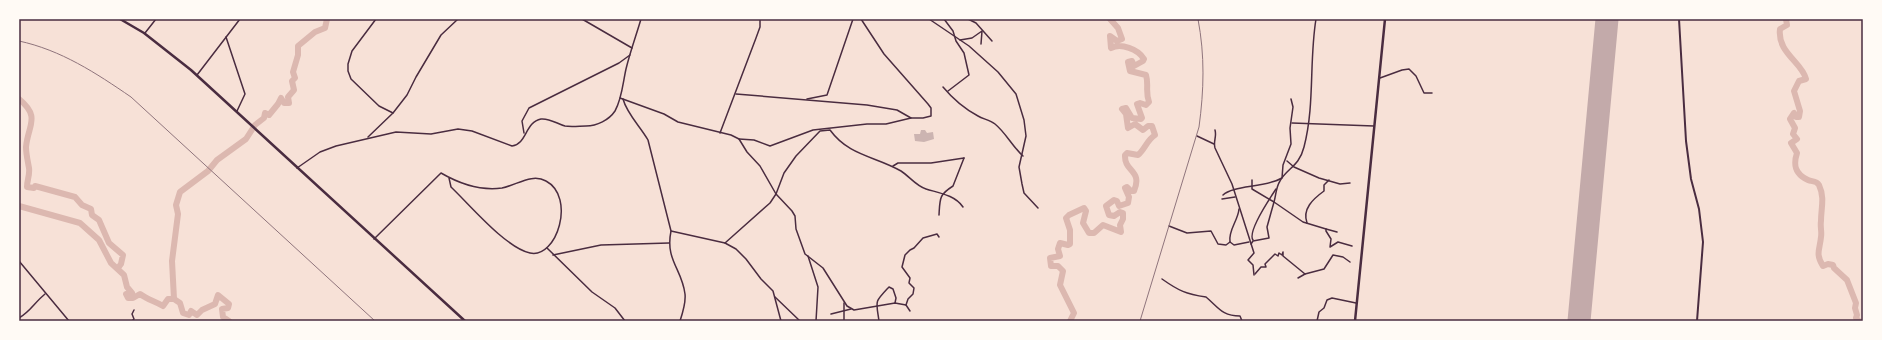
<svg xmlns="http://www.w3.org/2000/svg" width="1882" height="340" font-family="'IBM Plex Serif',serif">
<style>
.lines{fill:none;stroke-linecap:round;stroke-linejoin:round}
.river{stroke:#dcb8b0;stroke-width:6}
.runway{stroke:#c3aaaa;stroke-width:23}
.building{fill:#ccb4b1}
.minor{stroke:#4a2c40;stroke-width:1.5}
.tertiary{stroke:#4a2c40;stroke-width:2}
.primary{stroke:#4a2c40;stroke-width:2.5}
.trunk{stroke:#4a2c40;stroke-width:2.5}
.rail{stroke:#8f747c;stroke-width:1}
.neatline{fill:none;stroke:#4a2c40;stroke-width:1.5}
</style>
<rect width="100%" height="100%" fill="#f7e1d7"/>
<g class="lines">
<g class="river">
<path d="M1786 19 1787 25 1780 29C1777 53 1802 62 1806 79L1799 81 1794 91 1800 111 1799 117H1796L1794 113 1790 119 1795 128 1793 134 1797 139 1791 143 1797 153C1793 165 1795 174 1808 180 1812 182 1816 180 1819 185 1825 198 1821 208 1821 221 1820 226 1822 232 1821 237 1820 249 1815 254 1823 266L1828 264 1833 265 1834 268 1847 280 1856 303 1855 308 1857 315 1856 318 1859 321"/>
<path d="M19 99C41 117 28 125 26 147 26 154 28 162 29 168 30 175 27 180 27 187L34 188 35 186 75 197 82 205 91 209 92 215 99 220 109 243 123 255 121 264 118 268"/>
<path d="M19 206 80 223 99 240 111 263 124 275 127 287 132 293 126 294 128 298H133L140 294C148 300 155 301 163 306L168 299H174L180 303 183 313 189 315 191 311 197 315 202 310 215 304 218 295 229 304 228 308 222 309 223 317 229 321"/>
<polyline points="174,299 172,261 178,214 176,205 180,192 208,171 217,160 246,139 255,125 264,118 265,113 269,115 278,104 281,98 284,103 289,103 288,97 294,90 292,81 295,78 293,72 298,55 298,46 315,32 325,28 327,19"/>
<path d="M1070 321 1074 313 1060 285 1063 271 1058 266H1051L1050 258 1060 256 1058 249 1060 243 1068 245 1070 244V230L1066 218 1069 215 1084 208 1086 211 1083 223 1089 233H1094L1103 225 1121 232 1120 225 1123 219V213L1120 212 1114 216 1109 215 1106 206 1114 200 1117 201 1119 206 1128 203 1129 197 1125 188 1127 187 1131 191H1134C1143 170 1124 172 1125 155L1127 153 1138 155C1145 149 1147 140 1155 135L1152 126H1148L1143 130 1135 124 1128 128 1126 114 1122 109 1126 108 1132 118 1141 119 1142 118 1137 104 1140 103 1146 105 1149 102C1145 91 1149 85 1146 75L1130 71 1128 62 1132 61 1134 66 1143 61 1144 59C1138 49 1121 43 1111 48L1110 36 1117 41 1122 39 1118 28 1110 19"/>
</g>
<polyline class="runway" points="1579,321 1607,19"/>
</g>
<polygon class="building" points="921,130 925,130 927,133 933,132 934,139 924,142 915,141 914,134 920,134"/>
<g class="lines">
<g class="minor">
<polyline points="376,19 352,51 348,64 348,71 351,79 379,106 393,113"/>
<polyline points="582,19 632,48"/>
<polyline points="929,19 969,46 998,72 1016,94 1024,120 1026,136 1019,167 1022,184 1024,193 1038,208"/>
<polyline points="944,19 953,31 956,41 964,53 969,75 948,91"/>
<polyline points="968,19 976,23 992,41"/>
<path d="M1316 19C1309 61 1315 105 1304 147 1299 167 1287 168 1280 181 1276 187 1276 195 1274 202L1303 222 1326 229V231L1331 239 1330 247 1338 242 1352 246"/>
<polyline points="145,33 156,19"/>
<polyline points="226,37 245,94 237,111"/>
<polyline points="960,40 972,38 982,31 981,44"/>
<polyline points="197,75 240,19"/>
<polyline points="1380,78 1402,70 1409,69 1416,76 1424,93 1432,93"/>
<path d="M943 87C953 99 963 108 978 116 983 119 990 120 995 124 1006 133 1012 146 1023 156"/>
<polyline points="736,94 867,105 897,110 911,118"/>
<polyline points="620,98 664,114 678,122 731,135 739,139 747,152 760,166 776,194 792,211 795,216 796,229 805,254 823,268 847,306 854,310 895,303 906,305 910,311"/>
<path d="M623 99C627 114 640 126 648 140L671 231C665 260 682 269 685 294 686 303 683 312 680 321"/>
<polyline points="807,99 827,95 853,19"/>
<polyline points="1292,123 1374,126"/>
<path d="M1215 130C1217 137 1213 141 1215 148L1232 184 1254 253 1248 260 1253 265 1254 275"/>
<polyline points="524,133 522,121 529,108 619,63 630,55"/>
<polyline points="720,133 756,38 760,27 760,19"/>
<polyline points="1197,136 1214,144"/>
<polyline points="368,137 393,113 407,95 416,77 441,35 458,19"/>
<polyline points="739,139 754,140 770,146 813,130 867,124 886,124 911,118 923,118 931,116 931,108 928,104 884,54 861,19"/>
<polyline points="1287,161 1294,167 1319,178 1340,184 1350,183"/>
<polyline points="893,166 898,163 931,163 964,158"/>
<path d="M297 168 320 152 336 146 396 132 431 134 458 129 472 131 512 146C527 144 525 122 541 119 550 118 557 124 565 126 571 127 580 126 586 126 597 126 609 120 615 111 622 99 623 82 626 69 630 52 636 36 641 19"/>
<path d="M1223 195C1233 185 1265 188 1282 178L1283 165 1291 144 1290 128 1293 107 1291 99"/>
<polyline points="1222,199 1235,197"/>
<path d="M1239 209C1238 221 1228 230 1230 242L1234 245 1249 242"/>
<path d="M939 215C940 198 939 195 953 186L964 158"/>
<path d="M1307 223C1302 209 1313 199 1324 191V185L1329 180"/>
<polyline points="1169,226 1187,233 1211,231 1218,244 1226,245 1230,242"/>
<polyline points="1326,229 1337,232"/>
<polyline points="671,231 725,243 736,249 746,259 761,279 773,291 781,321"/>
<path d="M374 239 441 173C460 184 481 191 502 188 517 185 532 173 546 181 576 197 557 259 530 253 506 248 470 205 451 187L449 178"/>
<path d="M1253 240C1247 232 1270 198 1276 189"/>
<path d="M725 243 770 203 776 194 784 173 796 156 820 131 830 130C849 156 875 156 901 171 909 176 916 186 926 189 939 193 955 195 963 207"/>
<polyline points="1251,244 1253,241 1269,238 1267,227 1274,202 1252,189 1252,180"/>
<polyline points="547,248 592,292 615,308 625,321"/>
<polyline points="553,255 601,245 669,243"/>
<polyline points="808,256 818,287 816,321"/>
<polyline points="19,261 69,321"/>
<polyline points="1255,274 1261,267 1266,267 1265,264 1275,254 1278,256 1279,253 1282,255 1283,252 1283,256 1305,274 1324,269 1333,255 1343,257 1350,262"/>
<polyline points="1298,278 1305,274"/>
<path d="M1162 279C1179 291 1186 294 1206 297 1219 308 1222 316 1240 316L1242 321"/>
<polyline points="775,297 800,321"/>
<polyline points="906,305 908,299 913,294 914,288 909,283 910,278 902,267 905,255 910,250 914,248 923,238 937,234 939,237"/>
<polyline points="831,314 851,309"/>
<path d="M19 318C30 312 35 302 45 294"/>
<polyline points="132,321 134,319 132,314 134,310"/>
<polyline points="844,321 844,303"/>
<path d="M879 321C876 300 874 303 889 287L893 289 896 298 895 303"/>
<polyline points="1317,321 1319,312 1324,308 1327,300 1332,298 1356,303"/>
</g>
<polyline class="tertiary" points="1679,19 1686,141 1691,179 1699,209 1703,242 1697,321"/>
<polyline class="primary" points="120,19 144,33 191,70 465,321"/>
<polyline class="trunk" points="1355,321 1385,19"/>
<g class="rail">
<path d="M19 41C61 50 96 73 131 97L375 321"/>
<path d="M1140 321 1199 127C1204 90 1205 56 1198 19"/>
</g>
</g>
<rect width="1882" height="340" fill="none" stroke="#fffaf5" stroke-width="40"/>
<rect x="20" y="20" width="1842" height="300" class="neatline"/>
</svg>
